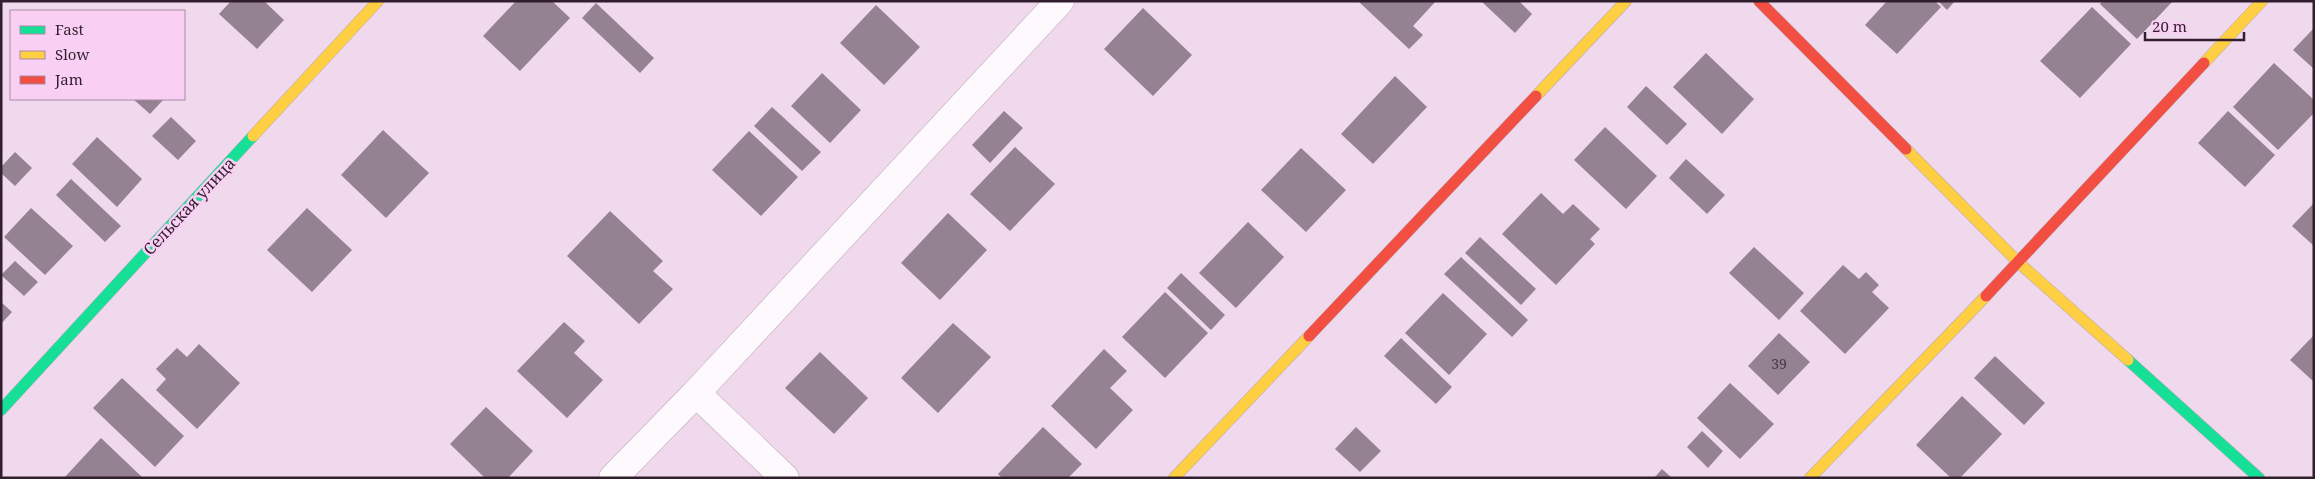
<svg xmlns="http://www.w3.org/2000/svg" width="2315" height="479" font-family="'Noto Serif',serif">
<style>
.building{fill:#948292}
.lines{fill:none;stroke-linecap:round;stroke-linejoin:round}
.street-casing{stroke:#bba8b8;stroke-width:29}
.fast-casing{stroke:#bba8b8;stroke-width:12}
.slow-casing{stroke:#bba8b8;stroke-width:12}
.jam-casing{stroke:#bba8b8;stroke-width:12}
.street{stroke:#fdf9fc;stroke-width:28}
.fast{stroke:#16e098;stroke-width:11}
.slow{stroke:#ffcf43;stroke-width:11}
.jam{stroke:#f24e42;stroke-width:11}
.labels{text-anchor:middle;stroke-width:5;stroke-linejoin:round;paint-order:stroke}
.number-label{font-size:14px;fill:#4a3747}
.street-label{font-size:16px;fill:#311e2e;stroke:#f9d0f3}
</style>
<rect width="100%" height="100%" fill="#f0d9ed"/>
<g class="building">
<polygon points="231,1 264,1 284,20 257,49 219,14"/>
<polygon points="516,1 552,1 570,18 520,71 483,36"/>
<polygon points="1358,1 1436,1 1413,26 1423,35 1409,49"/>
<polygon points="1481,1 1519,1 1532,14 1515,33"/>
<polygon points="1887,1 1935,1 1941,7 1897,54 1865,25"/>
<polygon points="1938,1 1955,1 1947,10"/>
<polygon points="2102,1 2173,1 2137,39 2100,4"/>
<polygon points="596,3 654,58 640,73 582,18"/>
<polygon points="876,5 920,47 884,85 840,43"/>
<polygon points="2092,7 2131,44 2080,98 2040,61"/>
<polygon points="1143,8 1192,55 1153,96 1104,49"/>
<polygon points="2314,28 2314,69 2293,50"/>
<polygon points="1706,53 1754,99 1722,134 1673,87"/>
<polygon points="2274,63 2314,100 2314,113 2278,150 2233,107"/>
<polygon points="822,73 861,110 830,143 791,106"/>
<polygon points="1395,76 1427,107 1373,164 1341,134"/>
<polygon points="1646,86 1687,124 1667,145 1627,107"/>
<polygon points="133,99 164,99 150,114"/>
<polygon points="772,107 821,152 802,171 754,126"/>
<polygon points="1004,111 1023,128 990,163 972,145"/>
<polygon points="2228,111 2275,155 2245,187 2198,143"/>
<polygon points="171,117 196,141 178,160 152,136"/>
<polygon points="1605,127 1657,176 1626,209 1574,160"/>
<polygon points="383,130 429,173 386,218 341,175"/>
<polygon points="749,131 798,177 761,216 712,170"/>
<polygon points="97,137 142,179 117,207 72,164"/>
<polygon points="1015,147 1055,184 1010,231 970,194"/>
<polygon points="1301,148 1346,190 1306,232 1261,190"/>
<polygon points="15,152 32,168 15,186 1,173 1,167"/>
<polygon points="1686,159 1725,195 1707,214 1669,178"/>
<polygon points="71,179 121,226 105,242 56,195"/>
<polygon points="1541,193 1563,214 1573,204 1600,229 1590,239 1595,244 1556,285 1502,234"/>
<polygon points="2314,203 2314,246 2292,226"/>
<polygon points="31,208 73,246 45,275 4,237"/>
<polygon points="307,208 352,250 312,292 267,250"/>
<polygon points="610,211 663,261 653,271 673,289 639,324 567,256"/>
<polygon points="948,213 987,250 940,300 901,263"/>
<polygon points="1248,222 1284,257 1236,308 1199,273"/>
<polygon points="1480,237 1536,289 1521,305 1465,253"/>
<polygon points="1754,247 1804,293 1779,320 1729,273"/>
<polygon points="1461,257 1528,320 1512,337 1444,274"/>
<polygon points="15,261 38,282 24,296 1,275"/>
<polygon points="1843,265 1859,279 1866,272 1879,285 1872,292 1889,308 1845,354 1800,311"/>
<polygon points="1181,273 1225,315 1211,330 1167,288"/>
<polygon points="1165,292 1208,333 1165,378 1122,337"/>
<polygon points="1443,293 1487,334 1449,375 1405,333"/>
<polygon points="1,302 12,312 1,324"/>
<polygon points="564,322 585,341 574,353 603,380 567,418 517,371"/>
<polygon points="953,323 991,357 938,413 901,378"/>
<polygon points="1779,333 1810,362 1778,395 1748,366"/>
<polygon points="2314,335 2314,382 2290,360"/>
<polygon points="1401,338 1452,387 1436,404 1384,356"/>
<polygon points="199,344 240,383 197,429 156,390 166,379 156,369 177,348 187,357"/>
<polygon points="1104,349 1127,371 1110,388 1133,410 1096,449 1051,406"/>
<polygon points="820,352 868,398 834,434 785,388"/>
<polygon points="1995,356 2045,403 2024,425 1974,378"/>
<polygon points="122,378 184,436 155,467 93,408"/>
<polygon points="1730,383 1774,424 1740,459 1697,418"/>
<polygon points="1962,396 2002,434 1960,478 1951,478 1916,445"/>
<polygon points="486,407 533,451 508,478 485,478 450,444"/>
<polygon points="1043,427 1082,464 1068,478 1002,478 998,474"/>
<polygon points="1356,427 1381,451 1360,472 1335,449"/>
<polygon points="1702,431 1723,451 1708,468 1687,447"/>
<polygon points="101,438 143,478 64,478"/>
<polygon points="1662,469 1672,478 1654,478"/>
</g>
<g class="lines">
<g class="street-casing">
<g id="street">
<polyline points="696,393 785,478"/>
<polyline points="613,478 696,393 1060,1"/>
</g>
</g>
<g class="fast-casing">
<g id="fast">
<polyline points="2128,360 2259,478"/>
<polyline points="1,410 253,136"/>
</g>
</g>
<g class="slow-casing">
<g id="slow">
<polyline points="2204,63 2262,1"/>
<polyline points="1536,96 1626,1"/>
<polyline points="253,136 378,1"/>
<polyline points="1906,149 2018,262 2128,360"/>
<polyline points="1174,478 1309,336"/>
<polyline points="1810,478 1986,296"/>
</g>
</g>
<g class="jam-casing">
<g id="jam">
<polyline points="1759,1 1906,149"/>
<polyline points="1986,296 2204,63"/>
<polyline points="1309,336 1536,96"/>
</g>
</g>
<use href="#street" class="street"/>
<use href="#fast" class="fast"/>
<use href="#slow" class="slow"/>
<use href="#jam" class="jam"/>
</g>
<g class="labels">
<g class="number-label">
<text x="1779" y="369">39</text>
</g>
<g class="street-label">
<text transform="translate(189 206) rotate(-47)" y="6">Сельская улица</text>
</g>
</g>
<rect width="2315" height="479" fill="none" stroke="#311e2e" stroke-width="5"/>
<rect x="10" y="10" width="175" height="90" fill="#f9d0f3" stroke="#a989a4"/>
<rect x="20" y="26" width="25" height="8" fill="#16e098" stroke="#a989a4"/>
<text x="55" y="35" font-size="15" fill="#311e2e">Fast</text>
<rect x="20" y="51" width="25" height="8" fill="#ffcf43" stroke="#a989a4"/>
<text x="55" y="60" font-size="15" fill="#311e2e">Slow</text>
<rect x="20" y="76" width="25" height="8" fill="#f24e42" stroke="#a989a4"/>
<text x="55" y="85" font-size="15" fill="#311e2e">Jam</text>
<path d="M2145 32v8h99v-8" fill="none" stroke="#311e2e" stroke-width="2.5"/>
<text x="2152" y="32" font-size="15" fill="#311e2e" stroke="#f9d0f3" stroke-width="4" paint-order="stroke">20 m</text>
</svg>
